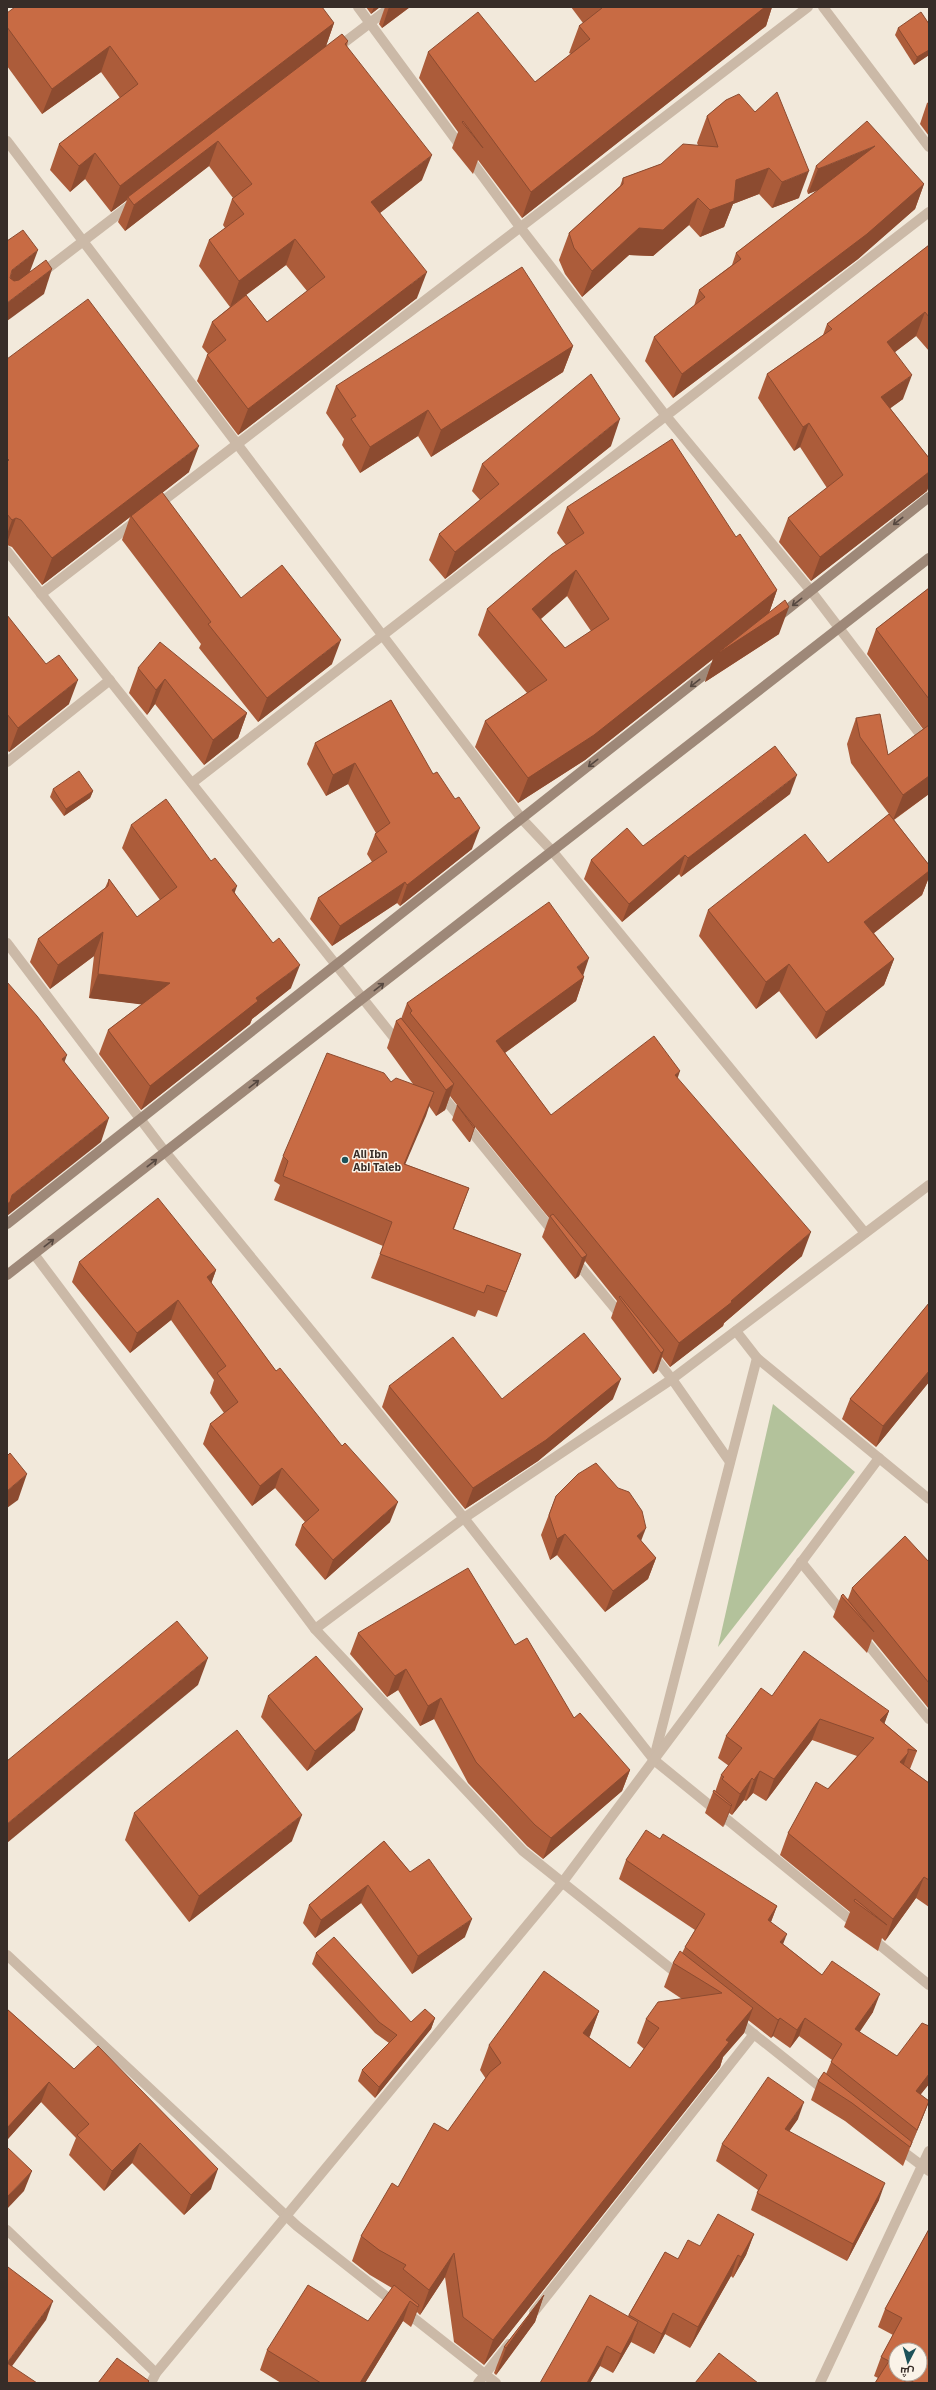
<svg xmlns="http://www.w3.org/2000/svg" width="936" height="2390" font-family="'IBM Plex Sans',Cairo,sans-serif">
<style>
.grass{fill:#b3c29b}
.lines{fill:none;stroke-linecap:round;stroke-linejoin:round}
.minor{stroke:#cbb9a7;stroke-width:10}
.secondary{stroke:#9e8878;stroke-width:10}
.wall{fill:#ac5c3a;fill-rule:evenodd}
.shaded-wall{fill:#8c4b30}
.building{fill:#c86b44;stroke:#8c4b30;fill-rule:evenodd}
.oneway{stroke:#564840}
.poi-dot{fill:#1d5259;stroke:#faf3e8;stroke-width:1.5}
.labels{text-anchor:middle;stroke-width:3;stroke-linejoin:round;paint-order:stroke}
.poi-label{font-size:11px;font-weight:bold;fill:#372d28;stroke:#faf3e8;text-anchor:start}
</style>
<rect width="100%" height="100%" fill="#f2e9db"/>
<polygon class="grass" points="773,1404 855,1472 718,1647"/>
<g class="lines">
<g class="minor">
<polyline points="358,7 520,227 666,416 811,591 929,746"/>
<polyline points="823,7 929,147"/>
<polyline points="337,48 391,7"/>
<polyline points="7,141 522,819 553,852 865,1233"/>
<polyline points="39,275 133,203"/>
<polyline points="155,507 808,7"/>
<polyline points="7,551 399,1044"/>
<polyline points="41,594 136,521"/>
<polyline points="7,762 110,680"/>
<polyline points="192,783 929,212"/>
<polyline points="7,943 166,1153 464,1518 654,1760 858,1926"/>
<polyline points="440,1093 555,1234"/>
<polyline points="34,1254 315,1629 523,1851 680,1976"/>
<polyline points="573,1258 623,1318"/>
<polyline points="736,1331 757,1358 929,1499"/>
<polyline points="652,1354 672,1379 730,1462"/>
<polyline points="801,1562 845,1616"/>
<polyline points="315,1629 464,1518 672,1379 929,1185"/>
<polyline points="862,1637 929,1719"/>
<polyline points="655,1754 757,1358"/>
<polyline points="870,1937 929,1985"/>
<polyline points="7,1955 297,2226 496,2383"/>
<polyline points="735,2019 828,2093"/>
<polyline points="897,2147 929,2171"/>
<polyline points="7,2230 156,2373"/>
<polyline points="534,2312 754,2034"/>
<polyline points="151,2383 156,2373 562,1883 879,1458"/>
<polyline points="478,2383 509,2344"/>
<polyline points="820,2383 929,2151"/>
</g>
<g class="secondary">
<polyline points="779,616 929,497"/>
<polyline points="7,1224 719,663"/>
<polyline points="7,1275 929,558"/>
</g>
</g>
<g class="wall">
<polygon points="366,7 380,7 371,14"/>
<polygon points="385,7 410,7 382,28 379,24"/>
<polygon points="571,7 772,7 766,26 522,218 478,160 473,174 452,148 458,132 419,78 428,52 535,82 571,54 569,53 579,26 583,23"/>
<path d="M7 13 334 23 326 46 348 41 347 46 422 180 380 213 417 298 238 435 197 381 207 355 208 354 202 347 212 322 230 307 199 266 209 240 225 228 223 225 232 199 233 198 209 166 125 231 118 222 127 200 111 212 85 179 70 192 50 170 59 144 120 98 101 72 42 114 7 66ZM286 265 307 291 267 322 246 295Z"/>
<polygon points="929,24 929,55 914,65 895,35 898,28"/>
<polygon points="726,100 799,198 772,208 759,194 733,204 724,227 700,237 689,225 653,256 629,255 582,297 565,274 559,260 569,233 620,186 623,178 661,164 698,145 697,143 707,116"/>
<polygon points="929,102 929,136 920,124 927,103"/>
<polygon points="816,166 924,184 915,209 858,259 673,398 645,361 654,337 694,306 699,290 732,265 736,253 818,190 808,194 807,191"/>
<polygon points="929,245 929,351 916,336 895,352 903,399 890,408 929,458 929,485 927,491 811,581 779,542 788,518 827,488 800,447 794,451 758,398 767,374 823,335 827,324"/>
<polygon points="573,346 563,372 431,457 418,436 360,473 342,445 344,439 326,413 336,386"/>
<polygon points="7,359 189,472 162,493 241,598 332,664 258,722 199,648 201,644 122,540 130,517 42,585 12,547 7,545"/>
<polygon points="611,446 445,579 429,560 439,534 480,500 472,491 482,464"/>
<path d="M567 507 736 537 777 590 769 613 779 634 705 682 713 659 585 760 518 803 475 747 485 721 527 693 478 635 487 609 566 545 557 533ZM567 596 591 631 565 648 541 619Z"/>
<polygon points="929,588 929,794 894,820 929,865 929,877 922,895 874,933 894,959 884,985 816,1039 779,991 756,1009 699,936 708,910 828,863 889,814 851,763 847,744 856,718 888,755 923,729 867,654 876,629"/>
<polygon points="7,615 69,704 9,752 7,750"/>
<polygon points="138,668 247,713 238,738 204,765 155,704 147,715 129,693"/>
<polygon points="391,700 472,849 400,906 397,903 332,946 310,919 318,898 372,862 367,854 375,834 376,833 348,784 326,796 307,764 315,743"/>
<polygon points="53,789 93,791 90,798 64,816 50,797"/>
<polygon points="790,794 681,877 679,874 622,922 584,879 591,860 643,846"/>
<polygon points="131,825 235,893 291,988 252,1019 250,1024 141,1110 99,1054 108,1030 142,1004 89,998 94,956 50,989 30,962 38,939 105,888 109,879 137,917 160,900 122,848"/>
<polygon points="583,975 584,977 576,1001 505,1053 551,1115 678,1079 802,1256 724,1323 723,1326 670,1367 662,1357 657,1371 653,1374 611,1318 617,1301 585,1261 579,1276 575,1279 542,1237 549,1218 475,1127 470,1142 469,1142 452,1120 457,1105 450,1096 445,1110 436,1116 429,1106 405,1164 469,1188 454,1229 521,1254 497,1317 478,1310 475,1317 371,1278 383,1246 274,1200 280,1185 274,1181 283,1156 391,1082 413,1084 387,1048 396,1021 401,1019 407,1003"/>
<polygon points="79,1262 216,1270 211,1283 276,1371 390,1522 325,1580 295,1545 302,1525 305,1522 275,1488 252,1506 203,1444 210,1424 224,1413 210,1393 214,1380 171,1320 130,1353 72,1282"/>
<polygon points="929,1303 929,1382 876,1447 842,1419 850,1399"/>
<polygon points="389,1386 502,1399 613,1399 538,1461 465,1509 382,1407"/>
<polygon points="556,1496 641,1541 656,1558 648,1579 605,1612 557,1555 550,1560 541,1535"/>
<polygon points="929,1562 929,1709 872,1639 867,1653 833,1617 841,1596 848,1599 852,1588"/>
<polygon points="358,1633 515,1645 574,1718 630,1770 622,1791 543,1859 527,1846 468,1783 434,1719 420,1726 398,1690 387,1697 350,1654"/>
<polygon points="268,1696 355,1730 307,1771 261,1717"/>
<polygon points="772,1696 889,1711 884,1723 917,1751 910,1769 929,1783 929,1907 916,1898 885,1941 882,1938 878,1951 844,1927 850,1912 780,1855 788,1833 857,1756 812,1740 766,1801 753,1793 746,1801 744,1800 732,1815 729,1813 723,1827 705,1813 713,1792 715,1792 721,1775 729,1766 718,1758 726,1736"/>
<polygon points="134,1813 292,1841 189,1922 125,1840"/>
<polygon points="660,1839 777,1906 771,1922 783,1944 822,1975 873,2012 859,2032 897,2056 929,2026 929,2084 920,2095 929,2101 922,2119 910,2148 903,2166 845,2121 811,2100 818,2081 826,2074 832,2060 799,2036 790,2048 773,2036 771,2038 748,2020 744,2033 723,2057 720,2067 484,2365 454,2342 445,2277 420,2315 417,2312 411,2327 403,2321 365,2383 281,2383 260,2370 267,2350 368,2321 392,2288 370,2275 352,2261 361,2236 398,2187 448,2131 486,2079 480,2070 489,2045 599,2011 589,2037 630,2068 644,2049 637,2043 646,2019 682,1999 664,1987 673,1963 682,1953 685,1947 695,1930 619,1879 626,1860"/>
<polygon points="384,1841 465,1937 412,1974 361,1903 315,1938 303,1923 309,1905"/>
<polygon points="316,1953 411,2022 435,2018 431,2029 375,2098 358,2081 362,2070 389,2043 375,2033 312,1964"/>
<polygon points="7,2009 74,2069 211,2189 184,2215 132,2163 104,2191 69,2155 76,2138 41,2102 7,2140"/>
<polygon points="798,2119 789,2131 879,2200 847,2261 751,2210 758,2190 716,2161 722,2144"/>
<polygon points="929,2229 929,2383 875,2383 878,2378 874,2376 881,2357 893,2335 878,2327 885,2309"/>
<polygon points="754,2234 746,2255 733,2278 731,2276 690,2348 665,2334 654,2354 631,2342 613,2373 600,2366 590,2383 540,2383 628,2316 665,2252 678,2259 700,2246"/>
<polygon points="544,2295 535,2322 496,2375 494,2373 504,2347"/>
</g>
<g class="shaded-wall">
<polygon points="374,7 380,7 371,14"/>
<polygon points="389,7 410,7 382,28"/>
<polygon points="765,7 772,7 766,26 522,218 531,192"/>
<polygon points="334,23 325,49 128,197 127,200 111,212 120,186"/>
<polygon points="110,46 101,72 42,114 52,89"/>
<polygon points="929,50 929,55 914,65 917,57"/>
<polygon points="218,141 209,166 125,231 134,205"/>
<polygon points="875,146 866,171 808,194 818,169"/>
<polygon points="95,153 85,179 70,192 79,166"/>
<polygon points="432,155 422,180 362,227 371,202"/>
<polygon points="769,168 759,194 733,204 724,227 700,237 710,210 736,180"/>
<polygon points="809,171 799,198 772,208 782,182"/>
<polygon points="924,184 915,209 858,259 673,398 682,374"/>
<polygon points="698,198 689,225 653,256 629,255 582,297 592,271 639,228"/>
<polygon points="295,239 286,265 230,307 239,281"/>
<polygon points="38,250 29,274 7,291 12,270"/>
<polygon points="52,269 44,294 7,321 7,303"/>
<polygon points="427,272 417,298 238,435 248,409"/>
<polygon points="925,312 916,336 878,365 887,342"/>
<polygon points="573,346 563,372 431,457 441,430"/>
<polygon points="912,375 903,399 873,421 881,397"/>
<polygon points="428,410 418,436 360,473 370,447"/>
<polygon points="620,419 611,446 445,579 455,552"/>
<polygon points="809,423 800,447 794,451 803,427"/>
<polygon points="199,446 189,472 131,517 131,516 130,517 42,585 52,558"/>
<polygon points="929,472 929,485 927,491 811,581 820,557"/>
<polygon points="16,518 7,543 7,534 12,520"/>
<polygon points="576,570 567,596 523,634 532,609"/>
<polygon points="777,590 768,616 789,607 779,634 705,682 713,659 585,760 518,803 528,778"/>
<polygon points="341,640 332,664 258,722 267,698"/>
<polygon points="165,679 155,704 147,715 156,690"/>
<polygon points="78,680 69,704 9,752 18,728"/>
<polygon points="247,713 238,738 204,765 213,740"/>
<polygon points="355,763 348,784 326,796 333,775"/>
<polygon points="797,775 790,794 681,877 688,858"/>
<polygon points="929,776 929,794 893,820 903,795"/>
<polygon points="93,791 90,798 64,816 66,809"/>
<polygon points="480,828 472,849 400,906 407,885"/>
<polygon points="685,855 679,874 622,922 629,904"/>
<polygon points="929,871 929,877 922,895 855,948 864,922"/>
<polygon points="405,882 397,903 332,946 340,926"/>
<polygon points="237,886 229,909 232,890"/>
<polygon points="103,932 94,956 50,989 58,965"/>
<polygon points="589,958 582,979 584,977 576,1001 488,1065 496,1041 577,967"/>
<polygon points="894,959 884,985 816,1039 826,1012"/>
<polygon points="789,964 779,991 756,1009 766,982"/>
<polygon points="300,965 291,988 252,1019 250,1024 141,1110 150,1086 256,998"/>
<polygon points="98,974 170,983 162,1007 89,998"/>
<polygon points="67,1055 58,1080 62,1059"/>
<polygon points="680,1071 672,1095 675,1075"/>
<polygon points="454,1084 445,1110 436,1116 446,1090"/>
<polygon points="434,1092 426,1116 395,1188 404,1164"/>
<polygon points="109,1118 101,1142 7,1216 7,1204 12,1195"/>
<polygon points="475,1127 470,1142 469,1142 474,1128"/>
<polygon points="811,1232 802,1256 724,1323 723,1326 670,1367 679,1343 731,1301"/>
<polygon points="587,1255 579,1276 575,1279 582,1258"/>
<polygon points="216,1270 209,1290 207,1277"/>
<polygon points="178,1300 171,1320 130,1353 137,1333"/>
<polygon points="664,1350 657,1371 653,1374 661,1353"/>
<polygon points="929,1371 929,1382 876,1447 883,1426"/>
<polygon points="621,1379 613,1399 538,1461 465,1509 473,1488"/>
<polygon points="282,1468 275,1488 252,1506 260,1486"/>
<polygon points="27,1474 18,1500 7,1508 7,1491"/>
<polygon points="398,1502 390,1522 325,1580 333,1560"/>
<polygon points="646,1528 638,1549 637,1536"/>
<polygon points="565,1534 557,1555 550,1560 557,1539"/>
<polygon points="656,1558 648,1579 605,1612 613,1591"/>
<polygon points="208,1658 198,1685 7,1843 7,1824"/>
<polygon points="406,1669 398,1690 387,1697 395,1676"/>
<polygon points="441,1698 434,1719 420,1726 428,1706"/>
<polygon points="363,1709 355,1730 307,1771 315,1751"/>
<polygon points="889,1711 881,1733 880,1720"/>
<polygon points="820,1719 812,1740 766,1801 774,1779"/>
<polygon points="908,1753 900,1775 900,1762"/>
<polygon points="630,1770 622,1791 543,1859 551,1838"/>
<polygon points="760,1771 753,1793 746,1801 754,1780"/>
<polygon points="752,1778 744,1800 732,1815 740,1794"/>
<polygon points="732,1805 724,1826 723,1827 731,1806"/>
<polygon points="302,1815 292,1841 189,1922 199,1896"/>
<polygon points="924,1877 916,1898 885,1941 893,1919"/>
<polygon points="368,1885 361,1903 315,1938 321,1920"/>
<polygon points="777,1906 770,1924 768,1920"/>
<polygon points="472,1919 465,1937 412,1974 418,1956"/>
<polygon points="787,1934 780,1952 780,1942"/>
<polygon points="880,1994 873,2012 849,2048 855,2029"/>
<polygon points="753,2008 744,2033 723,2057 720,2067 484,2365 493,2340 726,2040"/>
<polygon points="599,2011 590,2036 574,2058 583,2033"/>
<polygon points="435,2018 431,2029 375,2098 379,2087"/>
<polygon points="780,2018 773,2036 771,2038 778,2020"/>
<polygon points="805,2018 799,2036 790,2048 797,2030"/>
<polygon points="929,2074 929,2084 909,2109 916,2091"/>
<polygon points="49,2082 41,2102 7,2140 7,2128"/>
<polygon points="929,2101 922,2119 910,2148 917,2130"/>
<polygon points="804,2102 798,2119 779,2146 785,2129"/>
<polygon points="140,2143 132,2163 104,2191 112,2171"/>
<polygon points="218,2169 211,2189 184,2215 191,2195"/>
<polygon points="32,2171 24,2191 7,2209 7,2197"/>
<polygon points="885,2183 879,2200 847,2261 853,2244"/>
<polygon points="754,2234 746,2255 733,2278 741,2257"/>
<polygon points="454,2253 445,2277 420,2315 429,2290"/>
<polygon points="738,2255 731,2276 690,2348 698,2327"/>
<polygon points="544,2295 535,2322 496,2375 506,2348"/>
<polygon points="53,2301 46,2320 7,2373 7,2363"/>
<polygon points="410,2301 403,2321 365,2383 360,2383"/>
<polygon points="419,2305 412,2325 411,2327 418,2307"/>
<polygon points="673,2313 665,2334 654,2354 662,2334"/>
<polygon points="638,2322 631,2342 613,2373 621,2354"/>
<polygon points="607,2346 600,2366 590,2383 587,2383"/>
</g>
<g class="building">
<polygon points="15,7 322,7 334,23 120,186 95,153 79,166 59,144 138,84 110,46 52,89 7,27 7,13"/>
<polygon points="602,7 765,7 531,192 428,52 478,12 535,82 590,39 579,26 602,8"/>
<polygon points="921,12 929,24 929,50 917,57 898,28"/>
<polygon points="342,34 348,41 345,44 432,155 371,202 427,272 248,409 207,355 226,340 212,322 246,295 267,322 325,277 295,239 239,281 209,240 244,214 232,199 252,184 218,141 134,205 128,197"/>
<polygon points="777,92 809,171 782,182 769,168 736,180 734,201 710,210 698,198 663,230 639,228 592,271 574,248 569,233 623,184 623,178 661,164 683,144 718,147 707,116 726,100 739,94 755,112"/>
<polygon points="463,121 483,148 462,122"/>
<polygon points="867,121 924,184 867,234 682,374 654,337 705,297 699,290 741,259 736,253 875,146 818,169 816,166"/>
<polygon points="23,230 38,250 12,270 10,278 14,281 19,280 46,260 52,269 7,303 7,241"/>
<polygon points="929,245 929,317 925,312 887,342 912,375 881,397 929,458 929,472 820,557 788,518 843,475 809,423 803,427 767,374 832,329 827,324"/>
<polygon points="522,267 573,346 441,430 428,410 370,447 351,419 356,416 336,386"/>
<polygon points="88,299 199,446 52,558 21,520 16,518 12,520 7,514 7,462 9,460 7,458 7,359"/>
<polygon points="591,374 620,419 455,552 439,534 499,484 482,464"/>
<path d="M672 439 736 537 740 534 777 590 594 735 528 778 485 721 547 680 487 609 552 554 584 533 567 507ZM576 570 609 619 565 648 532 609Z"/>
<polygon points="162,492 241,598 282,565 341,640 267,698 208,624 211,622 131,516"/>
<polygon points="929,588 929,699 876,629"/>
<polygon points="785,600 789,607 714,656"/>
<polygon points="7,615 46,664 59,655 78,680 18,728 7,714"/>
<polygon points="160,642 247,713 213,740 165,679 156,690 138,668"/>
<polygon points="391,700 433,774 437,772 455,799 459,797 480,828 407,885 405,882 340,926 318,898 387,852 375,834 390,823 355,763 333,775 315,743"/>
<polygon points="880,714 888,755 929,725 929,776 903,795 860,737 856,718"/>
<polygon points="775,746 797,775 688,858 685,855 629,904 591,860 627,828 643,846"/>
<polygon points="79,771 93,791 66,809 53,789"/>
<polygon points="166,799 211,861 215,858 237,886 232,890 273,943 279,938 300,965 256,998 258,1001 150,1086 108,1030 170,983 98,974 103,932 58,965 38,939 108,886 109,879 137,917 177,887 131,825"/>
<polygon points="889,814 929,865 929,871 864,922 894,959 826,1012 789,964 766,982 708,910 805,834 828,863"/>
<polygon points="549,902 589,958 577,967 584,977 496,1041 551,1115 654,1036 680,1071 675,1075 811,1232 731,1301 732,1302 679,1343 410,1013 412,1011 407,1003"/>
<polygon points="7,982 37,1016 67,1055 62,1059 109,1118 12,1195 10,1202 7,1204 7,1134 8,1134 7,1133"/>
<polygon points="401,1018 454,1084 446,1090 396,1021"/>
<polygon points="327,1053 384,1073 391,1082 396,1078 434,1092 404,1164 469,1188 453,1229 521,1254 506,1292 487,1285 484,1293 380,1254 392,1222 283,1176 288,1161 283,1156"/>
<polygon points="457,1105 475,1127 474,1128"/>
<polygon points="158,1198 216,1270 207,1277 276,1371 280,1368 342,1446 345,1443 398,1502 333,1560 302,1525 319,1510 282,1468 260,1486 210,1424 238,1402 217,1373 226,1366 178,1300 137,1333 79,1262"/>
<polygon points="553,1214 587,1255 582,1258 550,1216"/>
<polygon points="620,1296 664,1350 661,1353 619,1297"/>
<polygon points="929,1303 929,1371 883,1426 850,1399"/>
<polygon points="584,1333 621,1379 546,1440 473,1488 389,1386 453,1337 502,1399"/>
<polygon points="10,1453 27,1474 7,1491 7,1456"/>
<polygon points="596,1463 618,1488 629,1492 642,1511 646,1528 637,1536 656,1558 613,1591 565,1534 557,1539 549,1515 556,1496 578,1474"/>
<polygon points="905,1536 929,1562 929,1683 852,1588"/>
<polygon points="468,1568 515,1645 527,1638 574,1718 580,1713 630,1770 551,1838 535,1825 476,1762 441,1698 428,1706 406,1669 395,1676 358,1633"/>
<polygon points="843,1594 874,1632 841,1596"/>
<polygon points="177,1621 208,1658 7,1824 7,1761"/>
<polygon points="804,1651 889,1711 880,1720 917,1751 908,1749 908,1753 900,1762 929,1783 929,1880 924,1877 893,1919 788,1833 816,1782 828,1789 874,1738 820,1719 774,1779 760,1771 754,1780 752,1778 740,1794 722,1779 724,1777 721,1775 742,1748 726,1736 761,1688 772,1696"/>
<polygon points="316,1656 363,1709 315,1751 268,1696"/>
<polygon points="237,1730 302,1815 199,1896 134,1813"/>
<polygon points="714,1790 732,1805 731,1806 713,1792"/>
<polygon points="646,1830 660,1839 663,1834 777,1906 768,1920 787,1934 780,1942 822,1975 832,1961 880,1994 855,2029 897,2056 922,2023 929,2026 929,2074 916,2091 929,2101 917,2130 831,2062 842,2044 805,2018 797,2030 780,2018 778,2020 685,1947 705,1914 626,1860"/>
<polygon points="384,1841 410,1872 429,1859 472,1919 418,1956 368,1885 321,1920 309,1905"/>
<polygon points="855,1899 887,1925 854,1901"/>
<polygon points="334,1937 411,2022 425,2009 435,2018 379,2087 362,2070 397,2035 379,2022 316,1953"/>
<polygon points="680,1951 753,2008 726,2040 729,2042 493,2340 463,2317 454,2253 429,2290 403,2269 406,2265 379,2250 361,2236 392,2183 398,2187 434,2123 448,2131 490,2072 501,2063 489,2045 544,1971 599,2011 583,2033 630,2068 659,2028 646,2019 658,2002 722,1993 673,1963"/>
<polygon points="7,2009 74,2069 98,2046 218,2169 191,2195 140,2143 112,2171 77,2135 89,2124 49,2082 7,2128"/>
<polygon points="824,2072 912,2142 910,2147 852,2103 818,2081"/>
<polygon points="768,2077 804,2102 785,2129 885,2183 853,2244 757,2193 767,2175 722,2144"/>
<polygon points="7,2147 32,2171 7,2197"/>
<polygon points="718,2214 754,2234 741,2257 738,2255 698,2327 673,2313 662,2334 629,2315 665,2252 678,2259 688,2240 700,2246"/>
<path d="M929 2229V2383H915L907 2379 904 2383H875L889 2361 881 2357 902 2318 885 2309ZM896 2350H920V2374H896Z"/>
<polygon points="8,2267 53,2301 7,2363 37,2383 7,2383 7,2268"/>
<polygon points="308,2285 368,2321 394,2285 419,2305 418,2307 410,2301 360,2383 321,2383 267,2350"/>
<polygon points="544,2295 506,2348 504,2347"/>
<polygon points="590,2295 638,2322 621,2354 607,2346 587,2383 540,2383"/>
<polygon points="719,2353 758,2383 695,2383"/>
<polygon points="117,2358 149,2381 147,2383 98,2383"/>
</g>
<defs><path id="oneway-shaft" d="M-6 0H5M1.5-3L5.5 0L1.5 3" fill="none" stroke-width="1.6" stroke-linecap="round" stroke-linejoin="round"/></defs>
<g class="oneway">
<use href="#oneway-shaft" transform="translate(898 521) rotate(142)"/>
<use href="#oneway-shaft" transform="translate(797 602) rotate(142)"/>
<use href="#oneway-shaft" transform="translate(695 683) rotate(142)"/>
<use href="#oneway-shaft" transform="translate(593 763) rotate(142)"/>
<use href="#oneway-shaft" transform="translate(379 987) rotate(-38)"/>
<use href="#oneway-shaft" transform="translate(254 1084) rotate(-38)"/>
<use href="#oneway-shaft" transform="translate(152 1163) rotate(-38)"/>
<use href="#oneway-shaft" transform="translate(49 1243) rotate(-38)"/>
</g>
<circle class="poi-dot" cx="345" cy="1160" r="4"/>
<g class="labels">
<g class="poi-label">
<text x="353" y="1158">Ali Ibn<tspan x="353" dy="13">Abi Taleb</tspan></text>
</g>
</g>
<rect width="936" height="2390" fill="none" stroke="#372d28" stroke-width="16"/>
<g transform="translate(908 2362) rotate(186)"><circle r="19" fill="#faf3e8" stroke="#aca49b"/>
<path d="M0-3L7 15L0 10L-7 15Z" fill="#1d5259"/>
<text y="-6" font-size="11" font-weight="bold" text-anchor="middle" fill="#372d28">ش</text>
</g>
</svg>
